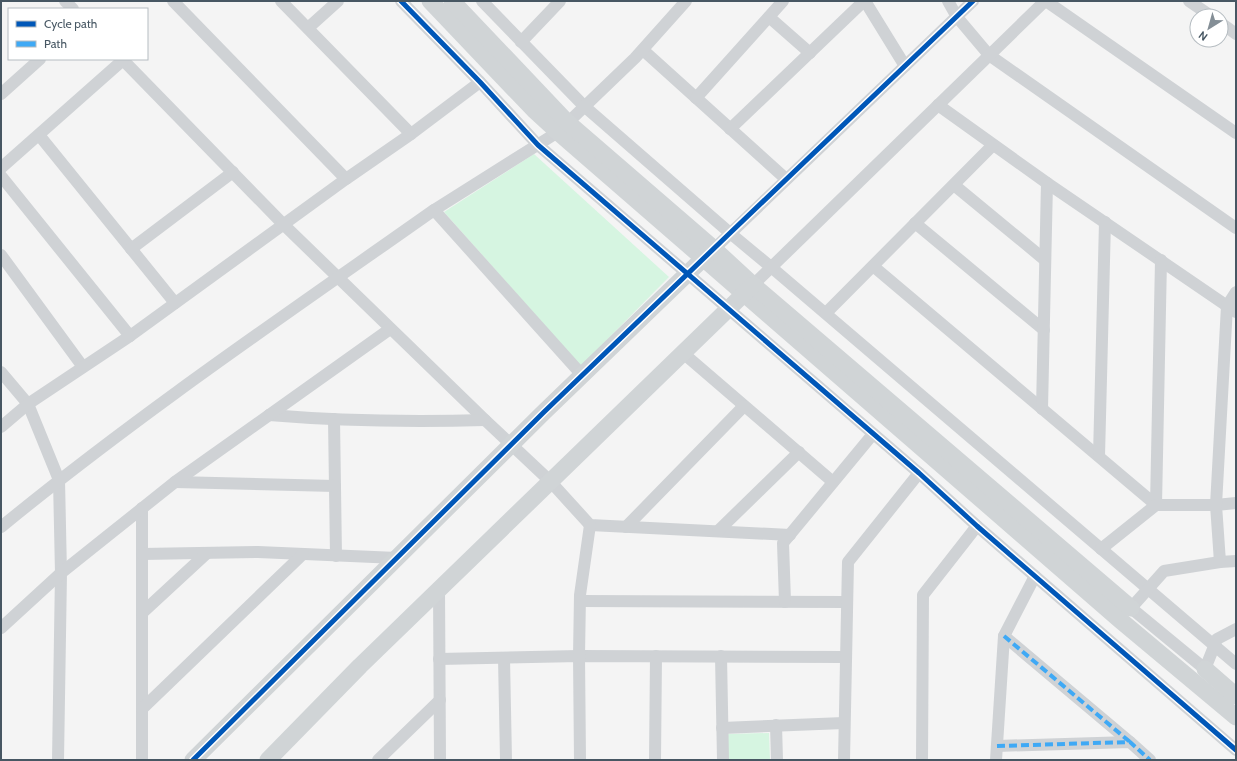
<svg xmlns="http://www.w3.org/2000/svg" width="1237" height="761" font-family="Cabin,sans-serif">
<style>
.park{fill:#d6f5e1}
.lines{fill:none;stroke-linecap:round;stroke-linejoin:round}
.street{stroke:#cfd2d5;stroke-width:12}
.secondary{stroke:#d0d4d6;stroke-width:17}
.quiet{stroke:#3fa9f5;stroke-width:4;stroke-dasharray:8 4;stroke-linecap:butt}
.cycleway-casing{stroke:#fff;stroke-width:8}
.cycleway{stroke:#0057b8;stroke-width:5}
</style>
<rect width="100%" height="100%" fill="#f4f4f4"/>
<g class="park">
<polygon points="534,154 669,277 581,366 444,212"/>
<polygon points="769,733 770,760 728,760 728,734"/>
</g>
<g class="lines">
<g class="street">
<polyline points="65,1 73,9"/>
<polyline points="173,1 346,179"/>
<polyline points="281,1 411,134"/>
<polyline points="401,1 480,82 538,145 919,473 977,526 1236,750"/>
<polyline points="482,1 584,106 730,233 771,267 1236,664"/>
<polyline points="865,1 905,66"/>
<polyline points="948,1 957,17 989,55 1236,228"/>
<polyline points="1046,1 1236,133"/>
<polyline points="1189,1 1211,16"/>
<polyline points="769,17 810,53"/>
<polyline points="1221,23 1236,34"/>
<polyline points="308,28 338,1"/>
<polyline points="521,42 560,1"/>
<polyline points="643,50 786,179"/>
<polyline points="122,59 283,224 485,420 550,481 590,525 790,535"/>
<polyline points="1,94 40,59"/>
<polyline points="696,98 783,1"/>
<polyline points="938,105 1047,183 1236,312"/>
<polyline points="730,129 864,1"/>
<polyline points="39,135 175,303"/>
<polyline points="1,168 123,60"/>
<polyline points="1,176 130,336"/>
<polyline points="954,185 1045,260"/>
<polyline points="434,210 558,132 635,58 686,1"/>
<polyline points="915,223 1044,330"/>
<polyline points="131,249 233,172"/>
<polyline points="714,249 973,1"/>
<polyline points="1,255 83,367"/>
<polyline points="873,266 1156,505 1161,260"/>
<polyline points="753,285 1045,1"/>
<polyline points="826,313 993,145"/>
<polyline points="683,353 833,482"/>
<polyline points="1,372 28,404 59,480 61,573 58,760"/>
<polyline points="1042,409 1047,183"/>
<path d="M269 415C341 421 413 422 485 420"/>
<polyline points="334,419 336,556"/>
<polyline points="1,427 28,404 130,336 346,179 411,134 480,82"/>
<polyline points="1099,456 1105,222"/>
<polyline points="175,482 335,486"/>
<polyline points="1236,503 1216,505 1220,562 1236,561"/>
<polyline points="142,508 142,760"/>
<path d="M1 527C139 414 288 313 434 210L582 375"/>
<polyline points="626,527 744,406"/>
<polyline points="718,531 799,452"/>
<polyline points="1101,549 1156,505 1216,505 1227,306 1236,292"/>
<polyline points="142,554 258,552 397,558"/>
<polyline points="1220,562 1164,571 1131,608 1205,669 1217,639 1236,629"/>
<polyline points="439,589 440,760"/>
<polyline points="580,601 847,602"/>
<polyline points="785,602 783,543 873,434"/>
<polyline points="142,613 207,553"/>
<polyline points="1,628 61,573 175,482 390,329"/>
<polyline points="1004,636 1130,742"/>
<polyline points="721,656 723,760"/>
<polyline points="504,658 506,760"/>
<polyline points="439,659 579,656 845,657"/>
<polyline points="142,709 303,554"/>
<polyline points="776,725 777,760"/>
<polyline points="722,728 844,723"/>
<polyline points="997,746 1130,742 1150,760"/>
<polyline points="378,760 440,700"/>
<polyline points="580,760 579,656 580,595 590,525"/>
<polyline points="655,760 656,656"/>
<polyline points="844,760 848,562 919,473"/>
<polyline points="922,760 923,595 977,526"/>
<polyline points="996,760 1004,636 1035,576"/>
</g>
<g class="secondary">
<polyline points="430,1 534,110 558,132 1120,620 1236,717"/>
<polyline points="452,1 567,122 714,249 753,285 1131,608"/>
<polyline points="1205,669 1236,696"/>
<polyline points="193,760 544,412 712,250"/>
<polyline points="268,760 360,666 752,286"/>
</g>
<g class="quiet">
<polyline points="1004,636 1130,742"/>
<polyline points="997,746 1130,742 1150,760"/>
</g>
<g class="cycleway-casing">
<g id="cycleway">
<polyline points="401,1 480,82 538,145 919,473 977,526 1236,750"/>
<polyline points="193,760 544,412 730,233 973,1"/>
</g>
</g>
<use href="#cycleway" class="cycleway"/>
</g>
<rect width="1237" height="761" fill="none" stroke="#475763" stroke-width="4"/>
<rect x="8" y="8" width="140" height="52" fill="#ffffff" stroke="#b5bcc1"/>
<rect x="16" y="21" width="20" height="6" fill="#0057b8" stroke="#b5bcc1"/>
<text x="44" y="28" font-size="12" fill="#475763">Cycle path</text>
<rect x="16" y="41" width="20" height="6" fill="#3fa9f5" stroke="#b5bcc1"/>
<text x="44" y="48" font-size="12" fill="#475763">Path</text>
<g transform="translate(1209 28) rotate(217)"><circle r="19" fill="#ffffff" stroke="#b5bcc1"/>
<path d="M0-3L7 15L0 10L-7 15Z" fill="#848e96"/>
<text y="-6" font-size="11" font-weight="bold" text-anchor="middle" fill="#475763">N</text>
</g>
</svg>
